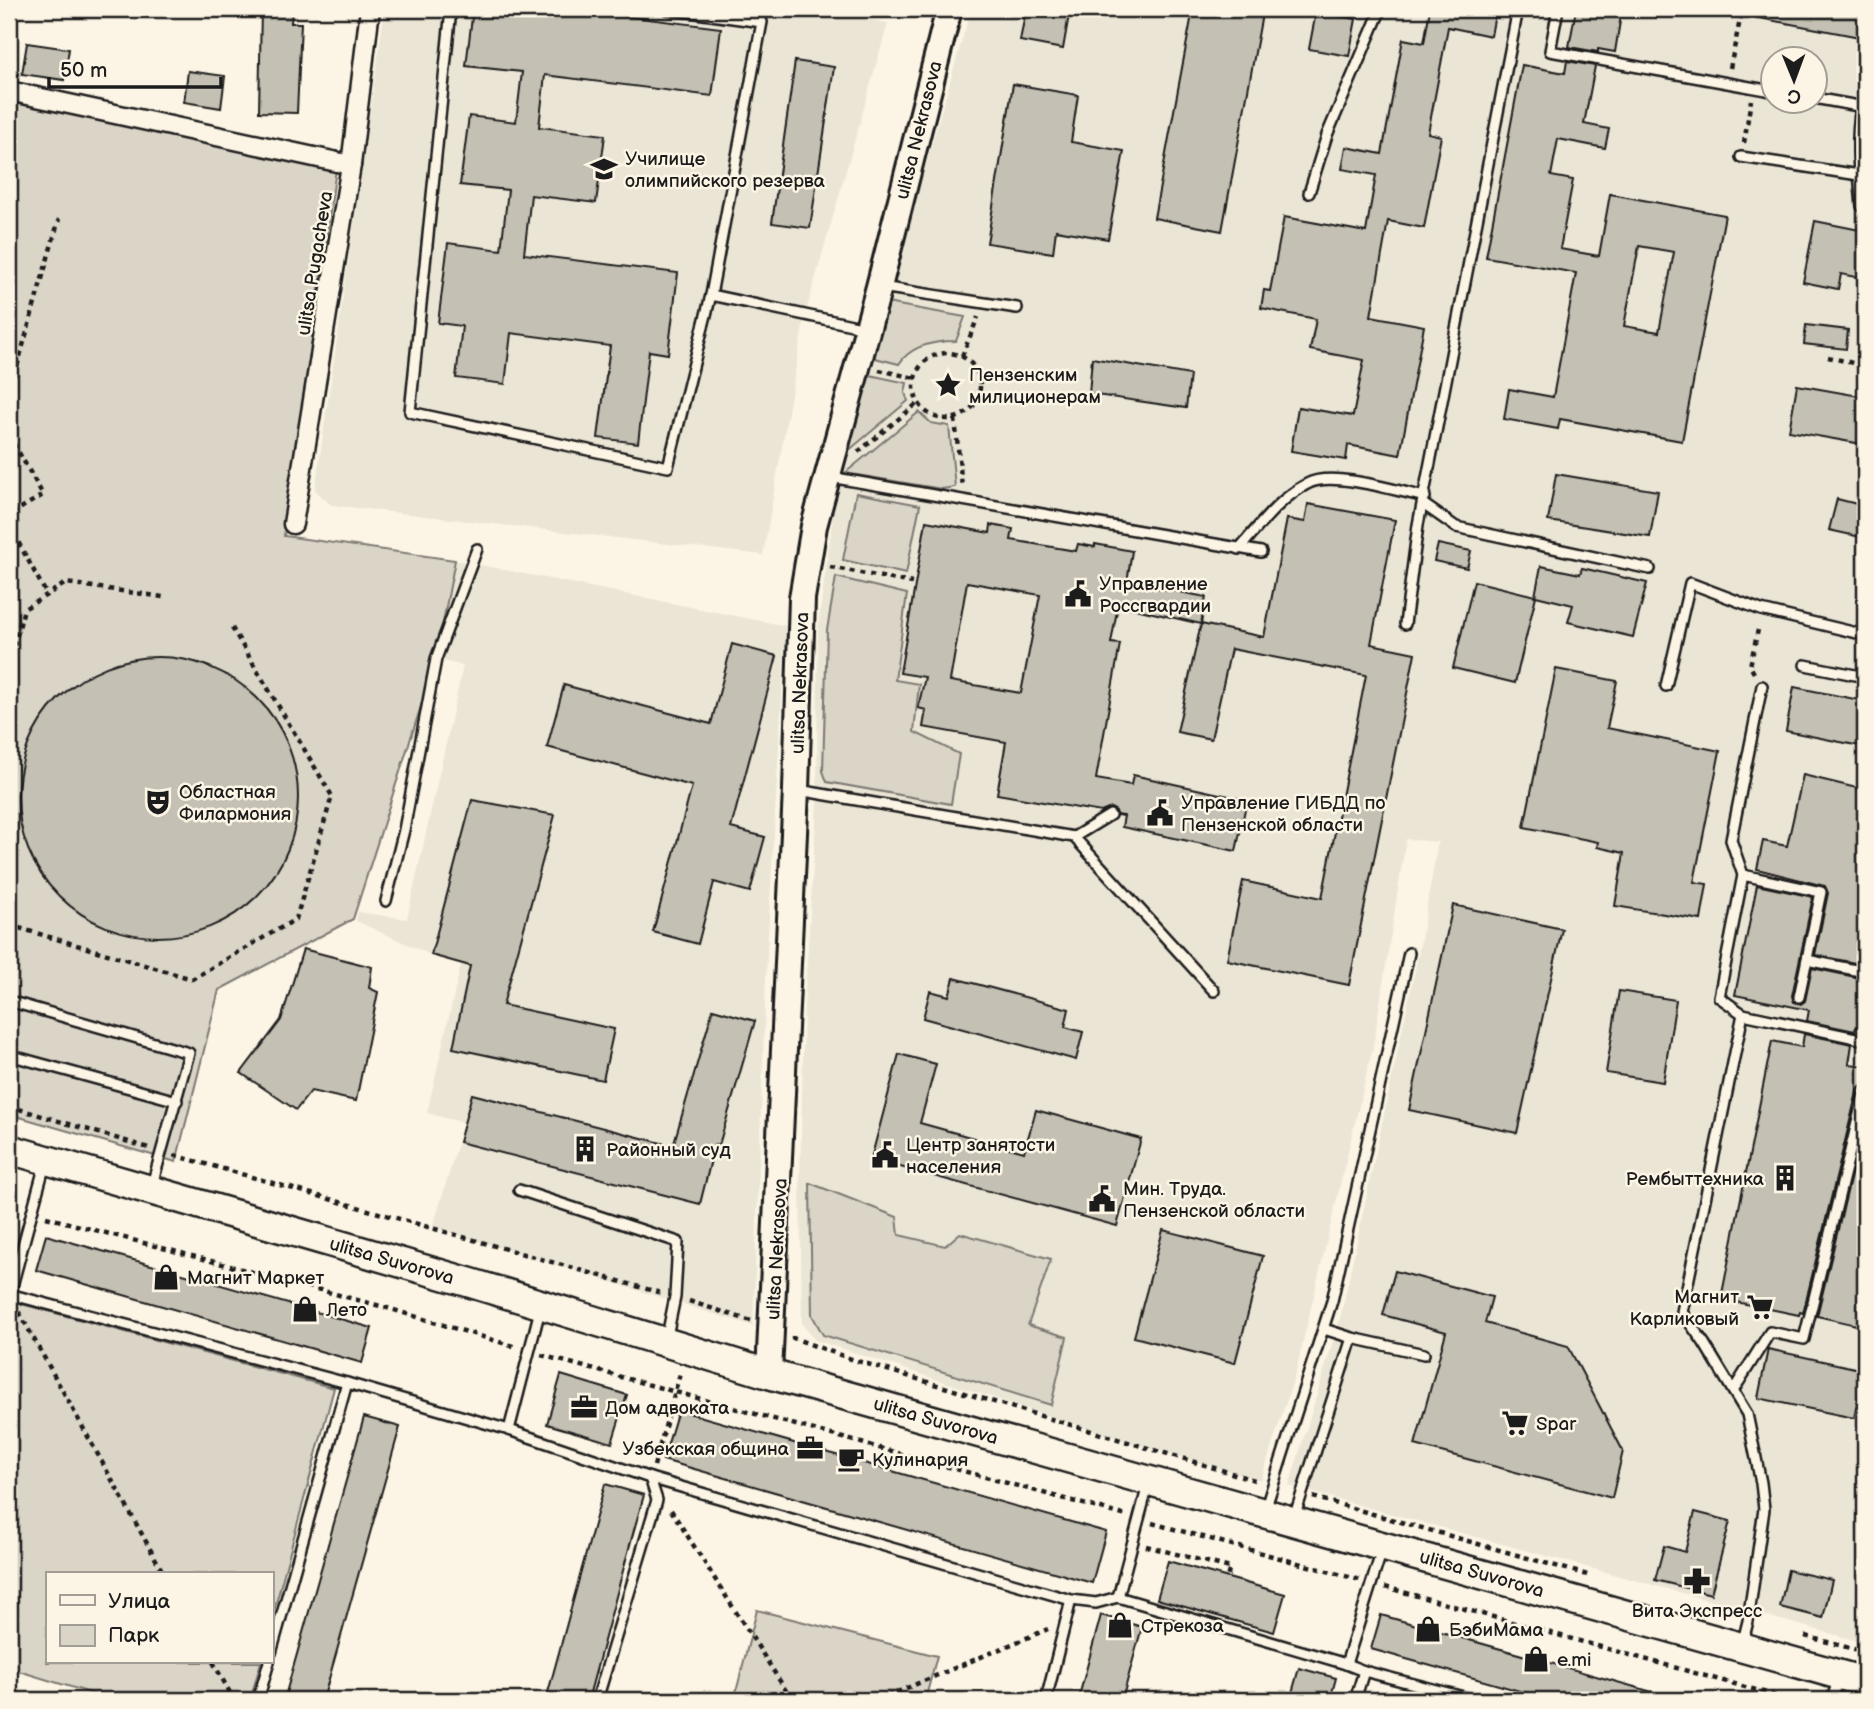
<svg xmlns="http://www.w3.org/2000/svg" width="1874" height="1709" font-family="'Balsamiq Sans',sans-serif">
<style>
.built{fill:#ebe5d6;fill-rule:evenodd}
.green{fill:#dbd5c8;stroke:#7c7872;stroke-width:2}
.building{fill:#c4c0b3;stroke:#1c1c1c;stroke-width:2;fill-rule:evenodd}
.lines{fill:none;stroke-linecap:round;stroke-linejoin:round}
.service-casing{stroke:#1c1c1c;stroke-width:14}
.minor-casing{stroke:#1c1c1c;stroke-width:23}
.secondary-casing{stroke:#1c1c1c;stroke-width:30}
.primary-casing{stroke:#1c1c1c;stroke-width:33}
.path{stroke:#1c1c1c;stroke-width:4.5;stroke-dasharray:5 5;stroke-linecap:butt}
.service{stroke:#fcf5e5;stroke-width:9}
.minor{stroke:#fcf5e5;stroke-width:18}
.secondary{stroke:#fcf5e5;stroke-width:24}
.primary{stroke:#fcf5e5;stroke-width:28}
.labels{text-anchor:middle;stroke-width:5;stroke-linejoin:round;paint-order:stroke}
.street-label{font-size:19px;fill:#1c1c1c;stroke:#fcf5e5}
.poi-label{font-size:19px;fill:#1c1c1c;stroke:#fcf5e5;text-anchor:start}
</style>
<rect width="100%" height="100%" fill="#fcf5e5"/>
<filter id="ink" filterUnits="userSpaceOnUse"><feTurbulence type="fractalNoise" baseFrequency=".0143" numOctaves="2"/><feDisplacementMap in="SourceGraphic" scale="14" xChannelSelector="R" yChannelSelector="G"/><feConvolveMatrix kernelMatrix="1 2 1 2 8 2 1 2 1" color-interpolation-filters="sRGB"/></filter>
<g filter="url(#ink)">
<g class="built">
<polygon points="385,9 813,9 888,23 805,315 763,555 331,505 315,490"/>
<path d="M971 9H1865V1643L1289 1486 1341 1315 1418 956 1438 842 1406 839 1373 1047 1296 1371 1261 1480 1135 1444 815 1340 802 1324 800 1180 804 1008 817 804 818 627 841 457ZM1772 60H1814V102H1772Z"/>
<polygon points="455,560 786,626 767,952 753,1326 433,1227 464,1123 427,1113 461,964 431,955 356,921 358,912 407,919 463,666 436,659"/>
</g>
<g class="green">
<polygon points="9,96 336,169 284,536 455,560 436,659 353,919 219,990 176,1162 9,1114"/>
<path d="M887 303 965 317 956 341C935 341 911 345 899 364L871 357Z"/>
<polygon points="865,374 907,383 905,393 908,401 841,457"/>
<polygon points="919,412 931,423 949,426 955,487 942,489 845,473"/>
<polygon points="856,493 920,505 906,574 843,560"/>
<polygon points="836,577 907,594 895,680 919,684 914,732 959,754 951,804 827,782 823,771 827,630"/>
<polygon points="810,1183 897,1217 899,1235 945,1246 960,1233 1051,1259 1028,1325 1067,1337 1051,1405 823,1335 812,1315"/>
<polygon points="14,1302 334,1388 271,1622 271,1574 47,1574 47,1662 261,1662 250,1700 113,1700 9,1668 9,1325"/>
<polygon points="757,1610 937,1656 925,1700 734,1700"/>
</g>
<g class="building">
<polygon points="261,9 292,9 291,23 301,23 297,113 259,112"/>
<polygon points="473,9 568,9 721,28 712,96 545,75 539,127 605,135 596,203 531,195 524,254 678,273 668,354 649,351 638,443 598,438 610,346 511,333 505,384 456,378 462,326 438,323 448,243 501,250 508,190 460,185 469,116 516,122 522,72 466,66"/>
<polygon points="1026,9 1070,9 1063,49 1020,41"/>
<polygon points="1193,9 1263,9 1222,231 1154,218"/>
<polygon points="1430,9 1496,9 1491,36 1448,27 1428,133 1441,136 1424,228 1388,221 1371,316 1424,326 1400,455 1348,445 1346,460 1291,451 1298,407 1353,416 1364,360 1310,350 1316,319 1261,308 1264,290 1270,291 1284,217 1366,232 1376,175 1342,169 1346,147 1382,154 1403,39 1424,43"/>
<polygon points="1576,9 1622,9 1615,52 1598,49 1598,52 1569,47"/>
<polygon points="1760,9 1865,9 1865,38 1759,18"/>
<polygon points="1316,12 1356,19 1349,56 1309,49"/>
<polygon points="27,43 69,49 64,80 22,74"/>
<polygon points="795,61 834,67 810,228 772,223"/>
<path d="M1567 61 1595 66 1584 124 1609 129 1605 148 1558 139 1551 176 1573 180 1560 249 1599 256 1610 194 1725 215 1682 441 1560 419 1558 429 1504 419 1509 389 1553 397 1576 273 1486 257 1522 65 1565 73ZM1639 246 1674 252 1659 332 1624 326Z"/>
<polygon points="188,71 225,76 221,108 184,102"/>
<polygon points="1013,84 1078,95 1071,142 1124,151 1108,239 1056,230 1053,253 987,243"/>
<polygon points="1815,221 1865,231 1865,279 1841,274 1838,289 1803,282"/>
<polygon points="1806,325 1848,330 1846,349 1804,344"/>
<polygon points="1092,358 1190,375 1186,408 1089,394"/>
<polygon points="1797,385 1865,397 1865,428 1862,444 1789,431"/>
<polygon points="1556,474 1658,491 1650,537 1548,521"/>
<polygon points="1837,499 1865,506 1865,538 1829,530"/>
<polygon points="1308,504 1395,520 1371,644 1415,653 1349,985 1227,960 1243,881 1322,898 1366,675 1231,649 1211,739 1177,732 1201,624 1264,637 1287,519 1305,522"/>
<path d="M926 521 990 533 991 525 1013 529 1011 540 1076 551 1078 544 1095 547V544L1132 551 1127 582 1206 597 1201 624 1118 605 1111 643 1120 644 1096 779 1131 785 1133 775 1247 800 1236 851 1122 827 1124 816 1117 815 1116 811 1111 808 1101 812 997 794 1006 742 923 727 926 710 918 708 925 677 900 673ZM967 582 1040 595 1021 693 950 681Z"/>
<polygon points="1438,544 1471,551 1467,568 1434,561"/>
<polygon points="1541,566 1580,574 1582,568 1647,583 1633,637 1568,622 1573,605 1536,596 1515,683 1453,668 1474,581 1535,596"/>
<polygon points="732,644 777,656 731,828 765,837 750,892 714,882 698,944 653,932 692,786 547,747 564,685 711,724"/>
<circle cx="158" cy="797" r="140"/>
<polygon points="1556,669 1617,681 1607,728 1720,751 1694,882 1707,884 1701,920 1615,906 1624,853 1597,847 1598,842 1524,827"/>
<polygon points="1794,687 1865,701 1865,747 1786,731"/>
<polygon points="1803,775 1865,790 1865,965 1815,955 1828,893 1825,886 1757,869 1763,841 1787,846"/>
<polygon points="472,800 555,815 503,1005 614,1029 603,1080 453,1048 470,966 431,955"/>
<polygon points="1757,885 1813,897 1792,996 1794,1002 1801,1004 1805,1001 1812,968 1865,979 1865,1029 1856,1027 1855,1031 1807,1021 1809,1010 1735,995"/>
<polygon points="1453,905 1562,929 1517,1133 1409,1110"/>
<polygon points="303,949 372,967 369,988 378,992 356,1101 311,1091 296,1110 241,1073 281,1020"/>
<polygon points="954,978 1069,1009 1065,1027 1083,1032 1076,1060 923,1018 930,991 949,996"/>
<polygon points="1619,991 1676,1000 1663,1082 1606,1073"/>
<polygon points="713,1009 755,1021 719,1145 715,1144 700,1204 459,1142 472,1094 673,1146"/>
<polygon points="1804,1034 1852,1044 1849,1064 1865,1066 1865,1083 1858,1088 1803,1313 1800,1312 1799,1315 1721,1299 1772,1041 1802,1047"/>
<polygon points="899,1054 936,1064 920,1123 1024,1152 1036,1110 1141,1139 1117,1226 871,1159"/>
<polygon points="1865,1118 1865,1327 1817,1316"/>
<polygon points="1163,1230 1263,1256 1235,1363 1134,1337"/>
<polygon points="46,1235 372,1328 362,1363 36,1270"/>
<polygon points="1395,1271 1492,1297 1485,1323 1568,1346 1623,1451 1612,1498 1415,1445 1446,1332 1383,1315"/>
<polygon points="1768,1349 1864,1370 1854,1418 1758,1398"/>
<polygon points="561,1375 627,1395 612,1443 547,1424"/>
<polygon points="678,1410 1106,1532 1092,1583 663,1460"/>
<polygon points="364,1417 400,1427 323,1700 284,1700"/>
<polygon points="605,1484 644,1495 634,1530 588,1700 546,1700"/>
<polygon points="1695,1512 1730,1521 1711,1594 1655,1580 1664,1546 1685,1552"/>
<polygon points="1168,1561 1285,1594 1274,1632 1157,1599"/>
<polygon points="1788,1570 1832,1580 1823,1618 1780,1607"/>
<polygon points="1101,1615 1142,1627 1122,1700 1078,1700"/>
<polygon points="1381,1615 1663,1695 1663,1700 1552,1700 1371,1649"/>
<polygon points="1299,1668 1336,1678 1330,1700 1290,1700"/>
</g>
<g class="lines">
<g class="service-casing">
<g id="service">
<polyline points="451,9 410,412 668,467 711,295 762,22 667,9"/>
<polyline points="1558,9 1550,51 1772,91"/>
<polyline points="1814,98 1864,107"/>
<path d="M1861 107C1855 139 1859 173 1862 206H1865"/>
<polyline points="1741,157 1859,175"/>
<polyline points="1309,193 1327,135 1381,9"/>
<polyline points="881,287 1017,308"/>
<polyline points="711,295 866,328"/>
<polyline points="830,477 1261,552"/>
<polyline points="1423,504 1456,527 1650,569"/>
<path d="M1239 549C1259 526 1280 498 1307 484 1331 470 1397 491 1425 497"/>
<polyline points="1405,624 1418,525 1518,9"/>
<polyline points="1805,665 1865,677"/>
<polyline points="1666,686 1690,583 1761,610 1865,635"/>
<polyline points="798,790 1074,837 1214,991"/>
<polyline points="1074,837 1110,815"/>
<polyline points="1743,875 1731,840 1762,686"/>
<polyline points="386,901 404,830 436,659 477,549"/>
<polyline points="1807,960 1865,972"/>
<polyline points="9,1001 189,1053 152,1185"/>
<polyline points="1743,1014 1719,997 1743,875 1821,892 1799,997"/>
<polyline points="9,1055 177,1101"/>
<polyline points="519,1190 678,1242 675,1297 666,1341"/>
<polyline points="9,1294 347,1383 509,1430 650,1478"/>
<polyline points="9,1297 45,1164"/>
<polyline points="1352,1338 1424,1354"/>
<polyline points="1733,1391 1770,1332 1804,1339 1865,1090"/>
<polyline points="509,1430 541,1306"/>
<polyline points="1265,1510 1332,1301 1409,953"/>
<polyline points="1294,1518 1352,1338 1324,1329"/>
<polyline points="1118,1597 1346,1664"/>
<polyline points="1742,1645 1748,1621 1764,1509 1761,1483 1747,1414 1704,1343 1682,1312 1743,1014 1865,1040"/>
<polyline points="271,1653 347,1383"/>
<polyline points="1364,1671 1475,1700"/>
<polyline points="258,1700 269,1662"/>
<polyline points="597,1700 657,1500 650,1478 1071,1600 1096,1603 1118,1597 1148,1485"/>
<polyline points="1046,1700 1071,1600"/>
<polyline points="1355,1700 1364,1671 1346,1664 1382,1550"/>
<polyline points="1832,1700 1838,1680"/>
</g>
</g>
<g class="minor-casing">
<g id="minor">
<polyline points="9,91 351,165"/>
<polyline points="293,524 351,165 370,9"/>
</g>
</g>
<g class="secondary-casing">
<polyline id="secondary" points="769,1374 796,790 802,598 814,526 879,287 949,9"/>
</g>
<g class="primary-casing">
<polyline id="primary" points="9,1149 471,1283 769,1374 1865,1682"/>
</g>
<g class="path">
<polyline points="1730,68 1741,15"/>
<polyline points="1744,143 1751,100"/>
<circle cx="947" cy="386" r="33"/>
<polyline points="962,356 978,317"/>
<polyline points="1828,357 1865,366"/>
<polyline points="879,370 915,378"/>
<polyline points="9,395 59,219"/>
<polyline points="955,419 962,487"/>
<polyline points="9,435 43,495 9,515"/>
<polyline points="858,452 918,403"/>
<polyline points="9,525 47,595"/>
<polyline points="830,567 912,583"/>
<polyline points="9,665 24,609 66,583 163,597"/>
<polyline points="1754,673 1750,666 1759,625"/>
<polyline points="9,925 192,979 296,919 332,796 232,628"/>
<polyline points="9,1106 149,1148"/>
<polyline points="174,1155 661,1293"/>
<polyline points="46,1217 384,1307 516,1347"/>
<polyline points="689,1301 751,1321"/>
<polyline points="19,1312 164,1574"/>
<polyline points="793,1336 793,1338 854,1360 1258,1481"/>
<polyline points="541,1355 1127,1516"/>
<polyline points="654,1466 681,1370"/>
<polyline points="1313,1497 1591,1576"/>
<polyline points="671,1510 792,1700"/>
<polyline points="1152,1523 1360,1580"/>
<polyline points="1146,1546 1230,1568 1227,1577"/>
<polyline points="1385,1587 1792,1700"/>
<polyline points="1805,1636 1865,1652"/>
<polyline points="213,1662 234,1700"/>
<polyline points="878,1700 1048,1629"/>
</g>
<use href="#service" class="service"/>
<use href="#minor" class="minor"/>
<use href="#secondary" class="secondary"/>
<use href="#primary" class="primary"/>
</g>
</g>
<defs>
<g id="school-bare" transform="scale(2.1)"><path d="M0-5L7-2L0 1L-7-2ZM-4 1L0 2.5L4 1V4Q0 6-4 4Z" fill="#1c1c1c" stroke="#fcf5e5" stroke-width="2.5" paint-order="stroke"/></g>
<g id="sight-bare" transform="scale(2.1)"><path d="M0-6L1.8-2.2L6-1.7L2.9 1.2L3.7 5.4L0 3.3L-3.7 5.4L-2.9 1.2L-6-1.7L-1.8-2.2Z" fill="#1c1c1c" stroke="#fcf5e5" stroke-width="2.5" paint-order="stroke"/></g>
<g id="civic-bare" transform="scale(2.1)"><path d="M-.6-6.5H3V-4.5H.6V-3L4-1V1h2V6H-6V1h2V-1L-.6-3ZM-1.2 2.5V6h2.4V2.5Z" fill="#1c1c1c" stroke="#fcf5e5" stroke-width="2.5" paint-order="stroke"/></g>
<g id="theatre-bare" transform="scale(2.1)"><path d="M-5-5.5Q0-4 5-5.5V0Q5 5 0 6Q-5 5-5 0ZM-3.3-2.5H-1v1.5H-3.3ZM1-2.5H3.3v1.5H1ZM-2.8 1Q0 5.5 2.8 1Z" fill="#1c1c1c" stroke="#fcf5e5" stroke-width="2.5" paint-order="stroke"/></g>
<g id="building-bare" transform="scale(2.1)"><path d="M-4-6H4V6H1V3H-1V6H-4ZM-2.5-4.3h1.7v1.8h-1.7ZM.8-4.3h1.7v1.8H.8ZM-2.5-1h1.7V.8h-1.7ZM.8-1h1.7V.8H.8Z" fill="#1c1c1c" stroke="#fcf5e5" stroke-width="2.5" paint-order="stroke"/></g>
<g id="shop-bare" transform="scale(2.1)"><path d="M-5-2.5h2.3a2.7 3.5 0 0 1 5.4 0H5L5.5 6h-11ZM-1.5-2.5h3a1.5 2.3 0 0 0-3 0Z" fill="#1c1c1c" stroke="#fcf5e5" stroke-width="2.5" paint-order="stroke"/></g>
<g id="supermarket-bare" transform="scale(2.1)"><path d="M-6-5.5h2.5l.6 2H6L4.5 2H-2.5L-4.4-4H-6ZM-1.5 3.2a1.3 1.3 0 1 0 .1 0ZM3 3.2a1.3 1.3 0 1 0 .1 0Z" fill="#1c1c1c" stroke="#fcf5e5" stroke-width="2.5" paint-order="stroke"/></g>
<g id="office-bare" transform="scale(2.1)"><path d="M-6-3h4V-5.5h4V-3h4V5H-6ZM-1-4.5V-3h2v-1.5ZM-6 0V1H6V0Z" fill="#1c1c1c" stroke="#fcf5e5" stroke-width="2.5" paint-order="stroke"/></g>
<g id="cafe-bare" transform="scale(2.1)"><path d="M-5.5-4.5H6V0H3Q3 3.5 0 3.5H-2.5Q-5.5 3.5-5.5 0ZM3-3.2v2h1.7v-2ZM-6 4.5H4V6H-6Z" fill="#1c1c1c" stroke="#fcf5e5" stroke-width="2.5" paint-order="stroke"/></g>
<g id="pharmacy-bare" transform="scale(2.1)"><path d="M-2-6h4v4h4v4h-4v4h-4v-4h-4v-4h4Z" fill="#1c1c1c" stroke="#fcf5e5" stroke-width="2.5" paint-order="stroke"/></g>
</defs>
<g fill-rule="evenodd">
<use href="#school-bare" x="604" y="169"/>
<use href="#sight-bare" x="948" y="385"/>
<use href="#civic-bare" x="1078" y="594"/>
<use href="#theatre-bare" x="158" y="802"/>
<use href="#civic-bare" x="1160" y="813"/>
<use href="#building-bare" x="585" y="1149"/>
<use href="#civic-bare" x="885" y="1155"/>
<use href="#building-bare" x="1785" y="1178"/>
<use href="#civic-bare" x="1102" y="1199"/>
<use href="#shop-bare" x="166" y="1277"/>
<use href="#supermarket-bare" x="1760" y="1307"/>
<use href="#shop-bare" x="305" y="1309"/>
<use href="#office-bare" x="584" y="1407"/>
<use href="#supermarket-bare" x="1515" y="1423"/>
<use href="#office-bare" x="810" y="1448"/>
<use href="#cafe-bare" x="851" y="1459"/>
<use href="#pharmacy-bare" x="1697" y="1581"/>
<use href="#shop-bare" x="1120" y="1625"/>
<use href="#shop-bare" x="1428" y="1629"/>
<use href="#shop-bare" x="1536" y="1659"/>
</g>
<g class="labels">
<g class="street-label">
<text transform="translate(918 130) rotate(-76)" y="7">ulitsa Nekrasova</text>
<text transform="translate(314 263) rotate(-81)" y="7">ulitsa Pugacheva</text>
<text transform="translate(799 683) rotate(-88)" y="7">ulitsa Nekrasova</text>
<text transform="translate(776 1249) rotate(-87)" y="7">ulitsa Nekrasova</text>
<text transform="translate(392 1260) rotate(16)" y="7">ulitsa Suvorova</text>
<text transform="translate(936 1420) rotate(16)" y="7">ulitsa Suvorova</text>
<text transform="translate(1482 1573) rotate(16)" y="7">ulitsa Suvorova</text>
</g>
<g class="poi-label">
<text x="625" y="165">Училище<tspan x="625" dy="22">олимпийского резерва</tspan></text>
<text x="969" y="381">Пензенским<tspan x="969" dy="22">милиционерам</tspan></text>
<text x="1099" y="590">Управление<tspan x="1099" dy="22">Россгвардии</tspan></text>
<text x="179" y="798">Областная<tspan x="179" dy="22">Филармония</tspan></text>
<text x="1181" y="809">Управление ГИБДД по<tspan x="1181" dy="22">Пензенской области</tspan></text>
<text x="906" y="1151">Центр занятости<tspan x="906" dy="22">населения</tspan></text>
<text x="606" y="1156">Районный суд</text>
<text x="1764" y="1185" text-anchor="end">Рембыттехника</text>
<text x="1123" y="1195">Мин. Труда.<tspan x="1123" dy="22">Пензенской области</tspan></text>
<text x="187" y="1284">Магнит Маркет</text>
<text x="1739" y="1303" text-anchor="end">Магнит<tspan x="1739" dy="22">Карликовый</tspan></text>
<text x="326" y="1316">Лето</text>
<text x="605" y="1414">Дом адвоката</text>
<text x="1536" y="1430">Spar</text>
<text x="789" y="1455" text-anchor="end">Узбекская община</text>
<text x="872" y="1466">Кулинария</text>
<text x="1697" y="1617" text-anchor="middle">Вита Экспресс</text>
<text x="1141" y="1632">Стрекоза</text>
<text x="1449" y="1636">БэбиМама</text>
<text x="1557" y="1666">e.mi</text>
</g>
</g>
<rect width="1874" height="1709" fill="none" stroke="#fcf5e5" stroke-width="35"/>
<rect x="18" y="18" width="1839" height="1674" fill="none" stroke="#1c1c1c" stroke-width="2.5" filter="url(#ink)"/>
<rect x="46" y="1572" width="228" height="91" fill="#fcf5e5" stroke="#a29e95" stroke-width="2"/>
<rect x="60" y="1595" width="35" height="10" fill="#fcf5e5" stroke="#a29e95" stroke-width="2"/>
<text x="108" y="1608" font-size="21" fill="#1c1c1c">Улица</text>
<rect x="60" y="1625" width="35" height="21" fill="#dbd5c8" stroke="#a29e95" stroke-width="2"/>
<text x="108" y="1642" font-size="21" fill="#1c1c1c">Парк</text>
<g transform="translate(1794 80) rotate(179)"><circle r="33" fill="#fcf5e5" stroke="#a29e95" stroke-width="2"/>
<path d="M0-5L12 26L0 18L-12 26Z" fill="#1c1c1c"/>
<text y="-10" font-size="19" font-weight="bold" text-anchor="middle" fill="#1c1c1c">С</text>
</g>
<path d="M49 77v10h172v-10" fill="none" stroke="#1c1c1c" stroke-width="3.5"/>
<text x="60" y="77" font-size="21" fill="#1c1c1c" stroke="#fcf5e5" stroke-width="5" paint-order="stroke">50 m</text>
</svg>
